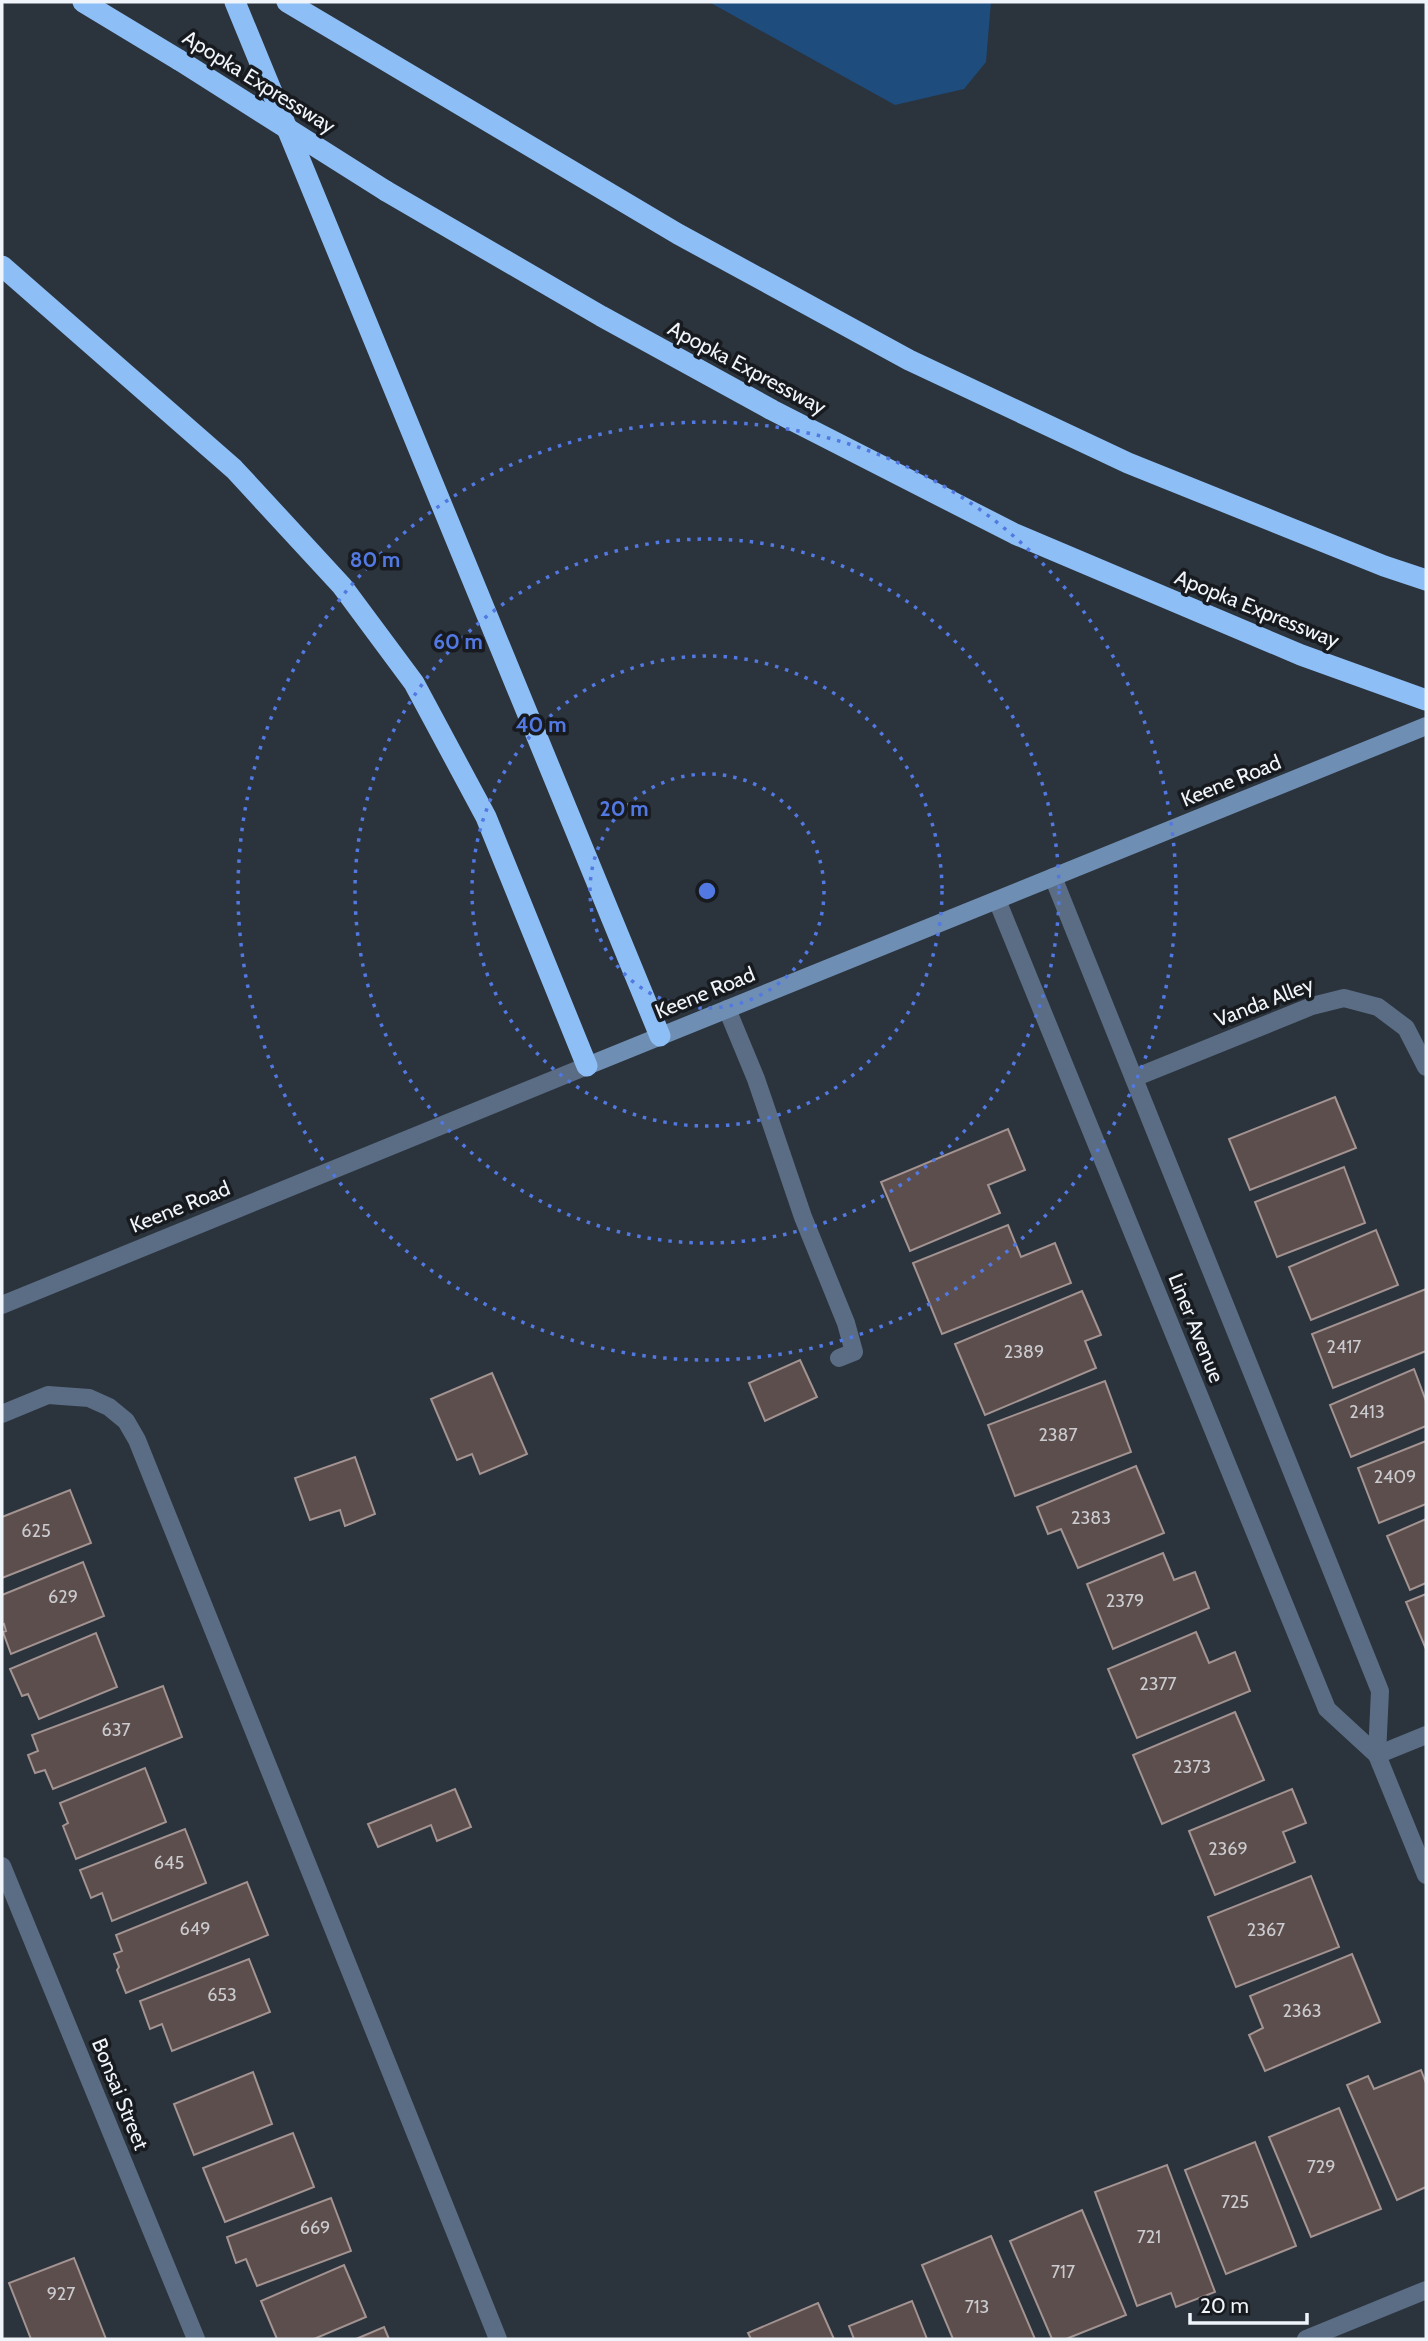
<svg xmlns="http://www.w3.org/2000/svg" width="1428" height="2341" font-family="Cabin,sans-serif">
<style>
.water{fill:#1e4c7d}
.building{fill:#5c4e4c;stroke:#a39391;stroke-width:2}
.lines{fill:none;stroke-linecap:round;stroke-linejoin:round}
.service{stroke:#5a6d84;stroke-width:18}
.minor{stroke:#5a6d84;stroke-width:18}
.tertiary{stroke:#5a6d84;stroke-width:18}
.secondary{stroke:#6f8eb3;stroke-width:18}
.motorway{stroke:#8dbef6;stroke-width:21}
.motorway-bridge{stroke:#8dbef6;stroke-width:21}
.ring{fill:none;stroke:#5278e1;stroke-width:3.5;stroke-dasharray:3.5 7}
.labels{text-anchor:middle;stroke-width:7;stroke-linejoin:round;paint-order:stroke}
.number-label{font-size:18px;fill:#cbcbcf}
.street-label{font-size:21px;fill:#f0f5fb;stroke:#171a1e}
.centre{fill:#5278e1;stroke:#171a1e;stroke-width:3.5}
.ring-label{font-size:21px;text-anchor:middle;font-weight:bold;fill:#5278e1;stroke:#171a1e;stroke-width:7;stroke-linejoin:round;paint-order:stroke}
</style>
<rect width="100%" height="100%" fill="#2b333c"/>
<polygon class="water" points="709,2 991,2 986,62 964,89 895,105"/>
<g class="building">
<polygon points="1335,1097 1356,1148 1250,1190 1229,1139"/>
<polygon points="1008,1129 1025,1170 988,1185 1000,1213 910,1251 881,1182"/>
<polygon points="1344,1167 1365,1223 1277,1257 1255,1202"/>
<polygon points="1008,1225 1021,1257 1055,1243 1071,1283 942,1334 913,1263"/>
<polygon points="1376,1230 1398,1285 1311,1320 1289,1267"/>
<polygon points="1426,1289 1426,1351 1333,1388 1312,1334"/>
<polygon points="1082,1291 1101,1335 1085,1341 1096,1368 985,1415 955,1344"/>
<polygon points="800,1360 817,1397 765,1421 749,1383"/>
<polygon points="1414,1369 1426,1401 1426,1426 1351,1457 1330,1405"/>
<polygon points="492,1373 527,1454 480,1474 472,1454 457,1460 431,1399"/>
<polygon points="1105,1381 1131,1452 1015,1496 988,1425"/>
<polygon points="1426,1441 1426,1504 1379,1523 1358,1468"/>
<polygon points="355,1457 375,1514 345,1526 340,1510 310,1520 295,1478"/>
<polygon points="1136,1466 1164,1533 1078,1568 1061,1529 1048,1534 1037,1507"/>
<polygon points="70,1490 91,1543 2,1578 2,1517"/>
<polygon points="1426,1519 1426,1583 1410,1590 1387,1536"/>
<polygon points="1163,1553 1174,1580 1195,1572 1209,1608 1113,1649 1087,1584"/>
<polygon points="83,1562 104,1616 11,1654 3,1632 6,1631 4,1624 2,1625 2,1595"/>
<polygon points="1426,1594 1426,1649 1406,1602"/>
<polygon points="1196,1632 1209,1663 1235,1652 1250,1691 1137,1738 1108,1669"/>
<polygon points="96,1633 117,1687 39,1719 28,1694 22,1696 10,1669"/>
<polygon points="163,1686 182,1737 53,1789 45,1770 35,1773 28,1755 38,1751 32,1735"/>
<polygon points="1235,1712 1264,1780 1162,1824 1133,1755"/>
<polygon points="145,1768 166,1822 76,1859 63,1826 68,1823 60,1803"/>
<polygon points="455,1789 471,1827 437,1841 431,1825 378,1847 368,1824"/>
<polygon points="1292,1789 1306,1823 1283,1832 1295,1862 1215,1895 1189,1831"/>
<polygon points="185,1829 206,1883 112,1921 102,1893 91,1898 80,1870"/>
<polygon points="1311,1876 1339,1947 1236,1987 1208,1917"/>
<polygon points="247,1882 268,1935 126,1993 117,1970 119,1967 114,1954 122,1951 116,1935"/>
<polygon points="1352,1954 1380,2022 1265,2071 1249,2035 1263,2028 1250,1996"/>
<polygon points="249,1959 270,2012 172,2051 162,2024 150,2029 140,2001"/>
<polygon points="1421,2070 1426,2083 1426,2187 1397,2200 1347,2085 1368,2076 1374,2089"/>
<polygon points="253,2072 272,2124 194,2155 174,2104"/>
<polygon points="1339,2108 1381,2209 1311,2237 1269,2137"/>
<polygon points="293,2133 314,2187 225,2222 203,2168"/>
<polygon points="1255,2142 1296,2246 1226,2274 1185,2170"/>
<polygon points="1167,2165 1215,2292 1176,2307 1171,2293 1137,2306 1095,2192"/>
<polygon points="331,2198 351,2251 257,2286 246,2259 236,2263 227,2237"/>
<polygon points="1082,2210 1126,2315 1066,2339 1052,2339 1010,2241"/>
<polygon points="991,2236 1035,2339 953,2339 922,2265"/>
<polygon points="74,2258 106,2339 31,2339 9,2283"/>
<polygon points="344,2265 366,2317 314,2339 277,2339 261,2301"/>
<polygon points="912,2301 927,2339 854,2339 849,2326"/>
<polygon points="818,2303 834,2339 751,2339 748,2333"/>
<polygon points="384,2327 389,2339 356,2339"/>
</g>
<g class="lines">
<g class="service">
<polyline points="727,1009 756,1079 803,1217 846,1323 854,1352 839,1358"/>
<polyline points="2,1414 48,1395 89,1398 109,1407 126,1421 137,1440 498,2339"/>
</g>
<g class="minor">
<polyline points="1053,877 1380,1691 1377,1755 1426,1875"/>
<polyline points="997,900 1327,1709 1377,1755"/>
<polyline points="1134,1078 1312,1006 1344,998 1378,1007 1406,1028 1426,1067"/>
<polyline points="1377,1755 1426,1735"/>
<polyline points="2,1866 196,2339"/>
<polyline points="1306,2339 1426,2290"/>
</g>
<polyline class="tertiary" points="2,1305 587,1066"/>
<polyline class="secondary" points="587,1066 1426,726"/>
<g class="motorway">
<polyline points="83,2 179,60"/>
<polyline points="235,2 660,1036"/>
<polyline points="287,2 678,234 909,360 1128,463 1384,566 1426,580"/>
<polyline points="386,191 601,316 772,410 1015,534 1301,655 1426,700"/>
<polyline points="2,266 234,469 342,586 414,683 486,817 587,1066"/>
</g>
<polyline class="motorway-bridge" points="179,60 386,191"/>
</g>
<g class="ring">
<circle cx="707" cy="891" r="117"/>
<circle cx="707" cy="891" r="235"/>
<circle cx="707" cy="891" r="352"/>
<circle cx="707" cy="891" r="469"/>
</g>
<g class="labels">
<g class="number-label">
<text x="1344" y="1353">2417</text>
<text x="1024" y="1358">2389</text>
<text x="1367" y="1418">2413</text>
<text x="1058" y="1441">2387</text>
<text x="1395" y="1483">2409</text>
<text x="1091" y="1524">2383</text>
<text x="36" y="1537">625</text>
<text x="63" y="1603">629</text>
<text x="1125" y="1607">2379</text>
<text x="1158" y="1690">2377</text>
<text x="116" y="1736">637</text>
<text x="1192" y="1773">2373</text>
<text x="1228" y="1855">2369</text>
<text x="169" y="1869">645</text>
<text x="195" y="1935">649</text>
<text x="1266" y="1936">2367</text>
<text x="222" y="2001">653</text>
<text x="1302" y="2017">2363</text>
<text x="1321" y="2173">729</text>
<text x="1235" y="2208">725</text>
<text x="315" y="2234">669</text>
<text x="1149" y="2243">721</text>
<text x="1063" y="2278">717</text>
<text x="61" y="2300">927</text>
<text x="977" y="2313">713</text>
</g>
<g class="street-label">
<text transform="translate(259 82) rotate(32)" y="7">Apopka Expressway</text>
<text transform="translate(747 368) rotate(28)" y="7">Apopka Expressway</text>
<text transform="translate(1257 609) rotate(22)" y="7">Apopka Expressway</text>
<text transform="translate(1231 781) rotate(-22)" y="7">Keene Road</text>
<text transform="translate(705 993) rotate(-22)" y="7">Keene Road</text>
<text transform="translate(1264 1002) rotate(-21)" y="7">Vanda Alley</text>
<text transform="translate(180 1207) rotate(-22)" y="7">Keene Road</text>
<text transform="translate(1196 1328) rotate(68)" y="7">Liner Avenue</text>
<text transform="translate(120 2094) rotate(68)" y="7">Bonsai Street</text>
</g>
</g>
<circle cx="707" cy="891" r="10" class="centre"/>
<g class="ring-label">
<text x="375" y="567">80 m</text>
<text x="458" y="649">60 m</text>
<text x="541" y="732">40 m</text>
<text x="624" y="816">20 m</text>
</g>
<rect width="1428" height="2341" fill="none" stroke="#f0f5fb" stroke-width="7"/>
<path d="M1190 2313v10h117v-10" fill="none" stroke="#f0f5fb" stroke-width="3.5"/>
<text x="1200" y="2313" font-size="21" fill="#f0f5fb" stroke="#171a1e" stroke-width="5" paint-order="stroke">20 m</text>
</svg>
